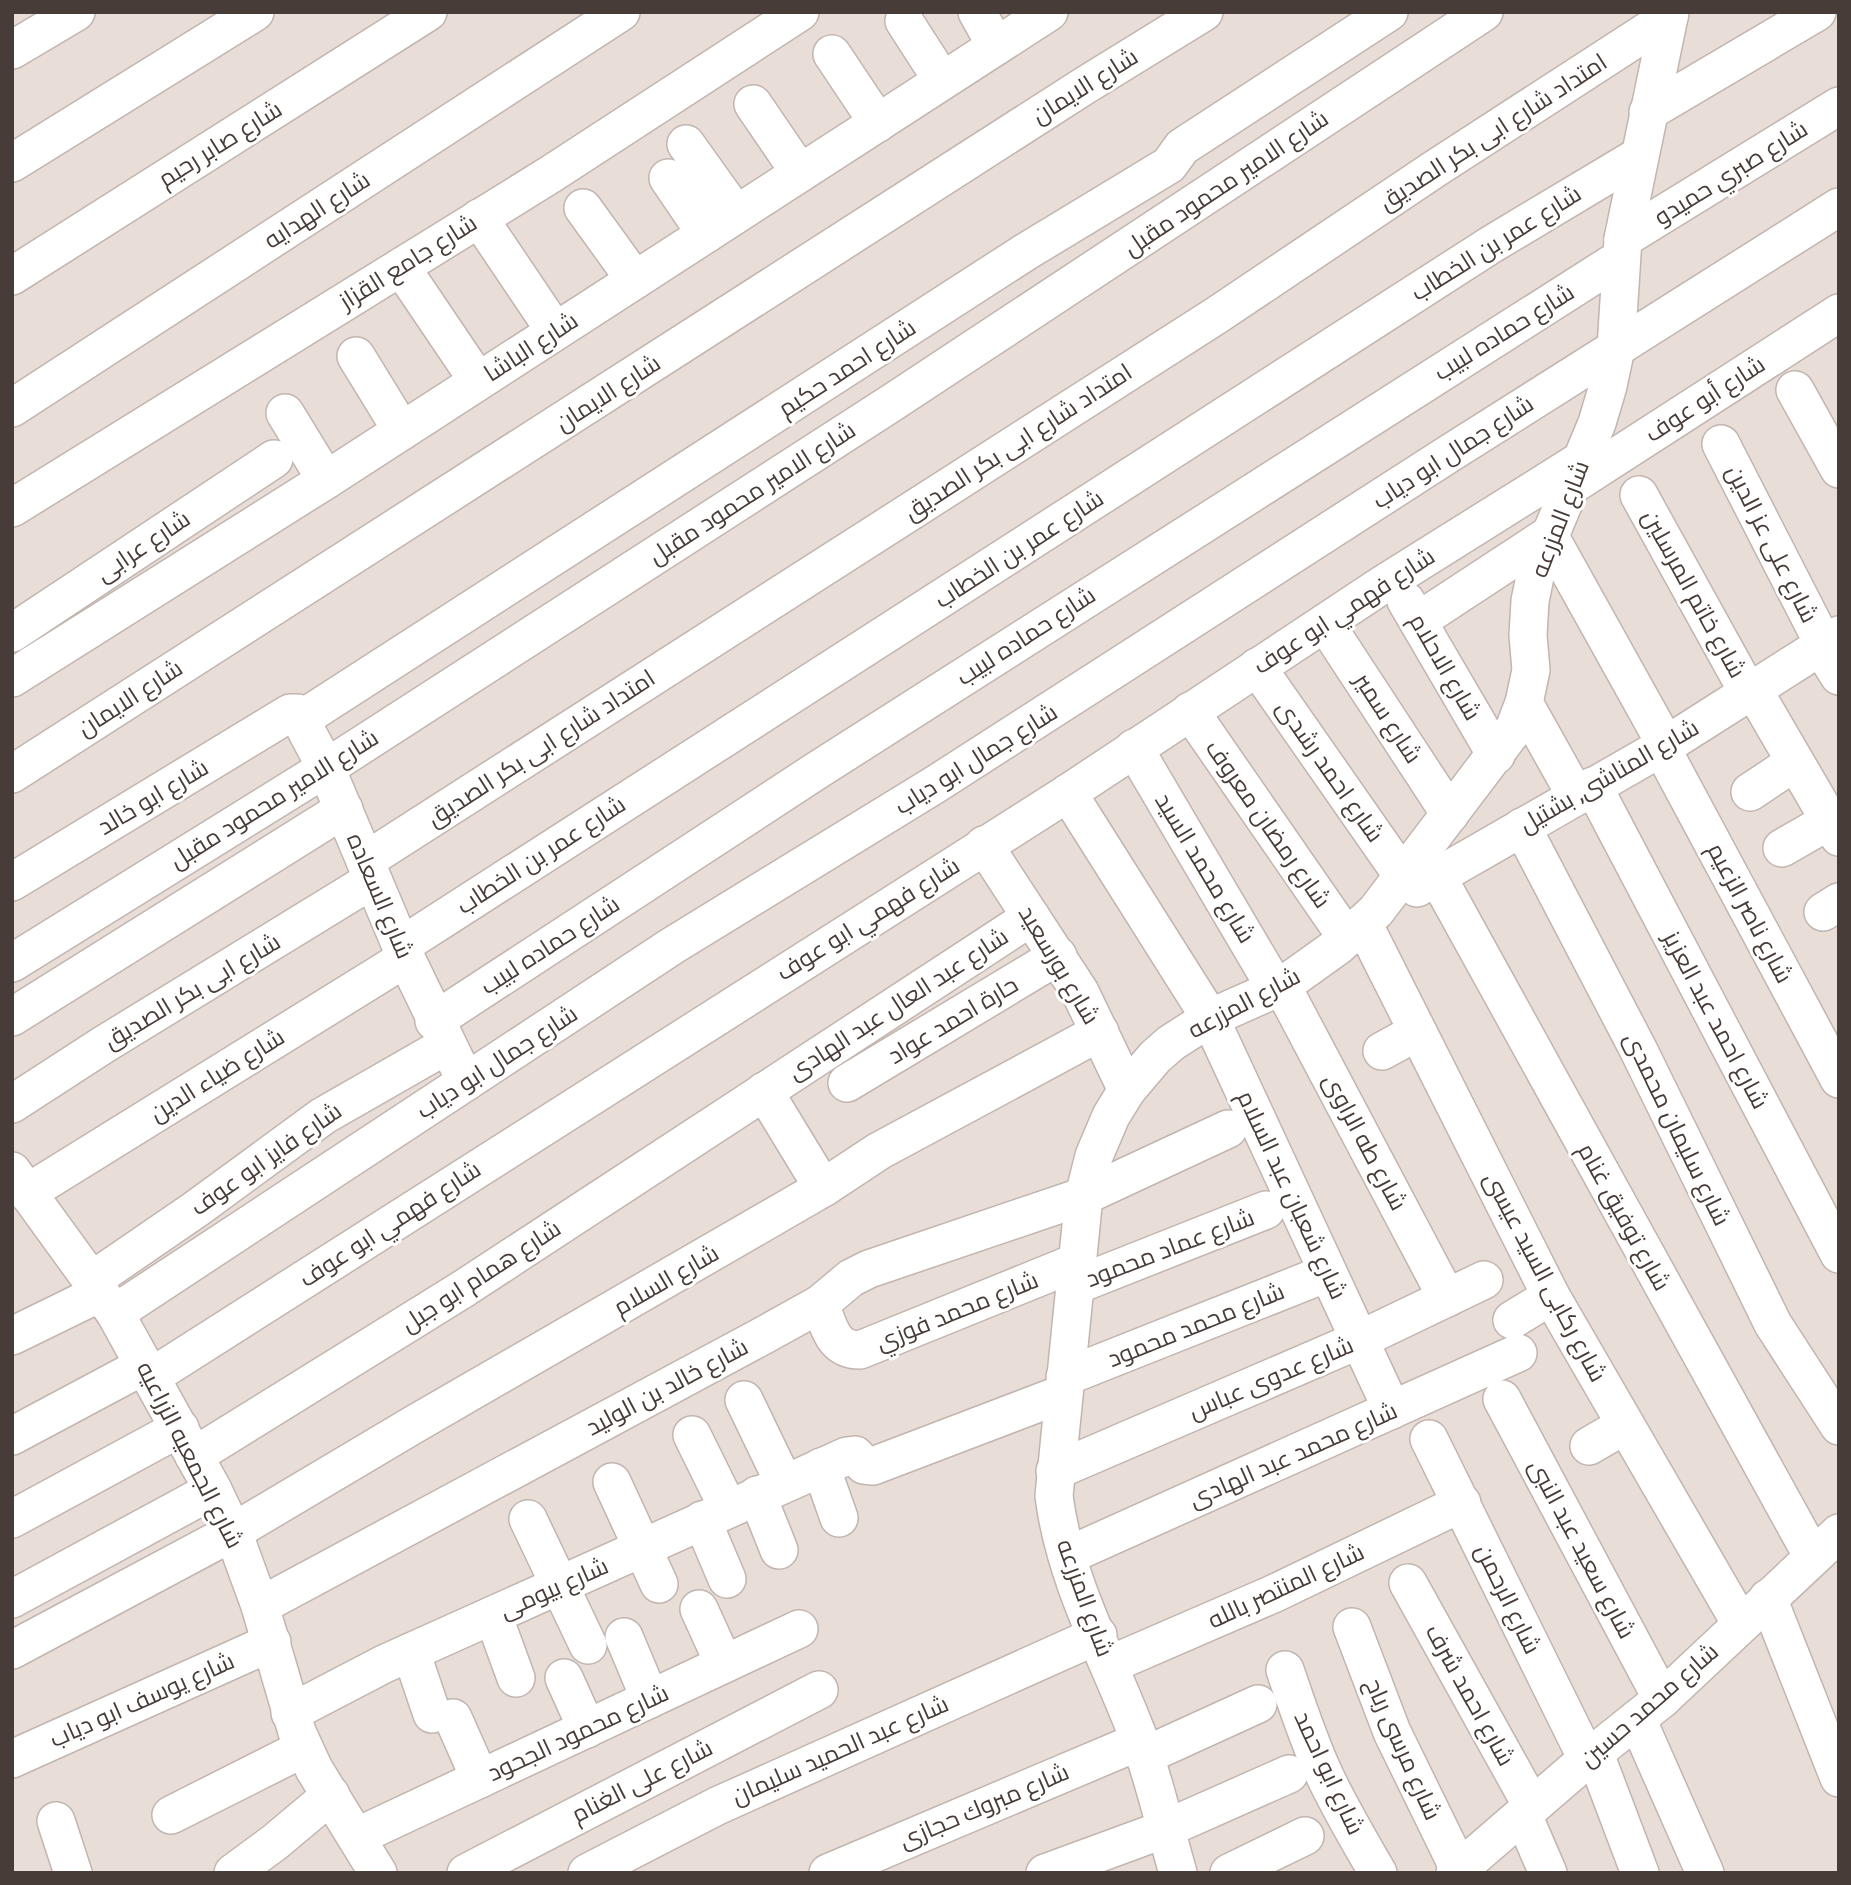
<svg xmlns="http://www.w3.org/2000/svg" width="1851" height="1885" font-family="'Roboto Condensed',Cairo,sans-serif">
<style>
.residential{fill:#e8ddd7}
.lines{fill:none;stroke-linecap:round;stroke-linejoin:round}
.minor-casing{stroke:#c2b5af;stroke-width:40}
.minor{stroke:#fff;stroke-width:37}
.labels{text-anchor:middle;stroke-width:6;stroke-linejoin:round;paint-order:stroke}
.street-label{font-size:24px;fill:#473c37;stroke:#fff}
</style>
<rect width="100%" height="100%" fill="#f4ede9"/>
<rect class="residential" x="12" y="12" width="1827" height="1861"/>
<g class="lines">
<g class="minor-casing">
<g id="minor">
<polyline points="977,12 996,46"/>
<polyline points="904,21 942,80"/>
<polyline points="12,50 76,12"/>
<polyline points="832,54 878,123"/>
<polyline points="753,104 800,173"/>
<polyline points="1648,112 1817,12"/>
<polyline points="686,144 736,214"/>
<polyline points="12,163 255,12"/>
<polyline points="668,178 706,234"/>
<polyline points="583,208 635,280"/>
<polyline points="479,218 555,331"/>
<polyline points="1623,239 1839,106"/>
<polyline points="401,267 478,381"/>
<polyline points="12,276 428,12"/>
<polyline points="356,356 402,431"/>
<polyline points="1795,390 1839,469"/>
<polyline points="12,408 621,12"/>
<polyline points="285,413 326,480"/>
<polyline points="1721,444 1824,645"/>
<polyline points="1571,486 1839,313"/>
<polyline points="1639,495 1749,694"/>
<polyline points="12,508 551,174 800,12"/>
<polyline points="1406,601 1496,755"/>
<polyline points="1418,621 1549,535 1666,745"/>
<polyline points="1325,623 1450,814"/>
<polyline points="12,633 274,459"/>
<polyline points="1821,647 1839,676"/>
<polyline points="1257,667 1402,875"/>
<polyline points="12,678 326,480 1049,12"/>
<polyline points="1754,691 1839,837"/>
<polyline points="1524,703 1576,796"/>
<polyline points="1190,711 1347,938"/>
<polyline points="300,720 1027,251 1169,165 1182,147 1389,12"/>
<polyline points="1661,747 1839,1079"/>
<polyline points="1134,748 1276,989"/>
<polyline points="12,774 1084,86 1204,12"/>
<polyline points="1593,786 1839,1254"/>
<polyline points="1750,792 1795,762"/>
<polyline points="1068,793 1210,1018 1392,1410"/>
<polyline points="1522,827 1638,1049 1773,1324 1839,1426"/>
<polyline points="984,845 1080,992 1127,1090"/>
<polyline points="1782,848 1829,821"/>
<polyline points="365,861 1217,315 1433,170 1669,17"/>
<polyline points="1437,876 1813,1557"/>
<polyline points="12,882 290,713 297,713 326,768 406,958 466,1082"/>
<polyline points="1417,888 1666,745 1839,635"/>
<polyline points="1823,912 1839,902"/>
<polyline points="1363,923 1551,1296 1741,1624"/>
<polyline points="401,946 1492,244 1639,156"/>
<polyline points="12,963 326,768 893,402 1484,12"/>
<polyline points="1282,986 1447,1298"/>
<polyline points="12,1017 344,809"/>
<polyline points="434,1021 816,771 1621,258"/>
<polyline points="1382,1051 1417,1032"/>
<polyline points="847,1083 1058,956"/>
<polyline points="764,1091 823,1188"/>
<polyline points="12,1104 103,1045 372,880"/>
<polyline points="12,1171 115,1313 213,1490 233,1532 260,1606 297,1732 314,1769 378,1873"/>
<polyline points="27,1193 406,958"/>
<polyline points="91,1281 196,1209 323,1116 447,1045"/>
<polyline points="1074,1286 1266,1210"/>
<path d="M820 1304C829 1326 832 1350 860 1350L1077 1262"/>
<polyline points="115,1313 672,946 936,784 1447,455 1839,207"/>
<polyline points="1512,1320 1551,1296"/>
<polyline points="12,1336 100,1293"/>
<polyline points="151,1377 1068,793 1382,585 1583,459"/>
<polyline points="1065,1377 1327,1273"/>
<polyline points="1502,1399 1662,1699"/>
<polyline points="744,1400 784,1483"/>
<polyline points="692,1435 728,1508"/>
<polyline points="12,1436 145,1365"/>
<polyline points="1429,1439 1587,1759"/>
<polyline points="1589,1446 1625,1425"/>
<polyline points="194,1456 463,1289 1031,917"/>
<polyline points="821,1467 839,1518"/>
<polyline points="1055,1471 1359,1340 1484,1280"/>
<polyline points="612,1482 659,1584"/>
<polyline points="757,1495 779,1550"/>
<polyline points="12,1519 180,1428"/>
<polyline points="528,1519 588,1645"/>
<polyline points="702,1520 727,1579"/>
<polyline points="1067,1556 1518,1353"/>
<polyline points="1408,1583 1532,1806"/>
<polyline points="1768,1598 1839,1778"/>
<polyline points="12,1599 213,1490"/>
<polyline points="260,1606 766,1334 820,1304 851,1278 869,1269 1084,1196 1228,1129"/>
<polyline points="699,1609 724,1664"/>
<polyline points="493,1615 516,1678"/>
<polyline points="1352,1627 1392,1732 1459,1869"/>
<polyline points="624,1637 650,1699"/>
<polyline points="12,1650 233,1532 413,1425 823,1188 879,1151 1100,1032"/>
<polyline points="411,1652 432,1714"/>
<polyline points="1109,1665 1273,1594 1462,1503"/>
<path d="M1285 1670C1297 1705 1308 1739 1323 1772 1339 1807 1359 1840 1378 1873"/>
<polyline points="564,1678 587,1729"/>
<polyline points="290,1713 384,1664 847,1456 855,1455 864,1465 873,1466 1062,1394"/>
<polyline points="453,1718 480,1779"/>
<polyline points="1637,1719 1705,1873"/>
<polyline points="1595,1754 1640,1873"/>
<polyline points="1144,1756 1258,1704"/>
<polyline points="12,1759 272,1642"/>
<polyline points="171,1815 304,1748"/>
<polyline points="1523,1815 1548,1873"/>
<polyline points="56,1821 73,1873"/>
<polyline points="356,1837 799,1629"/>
<polyline points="233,1873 275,1842 331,1795"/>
<polyline points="466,1873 819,1690"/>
<polyline points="587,1873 717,1806 1098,1635"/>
<polyline points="828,1873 1140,1741"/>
<polyline points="1045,1873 1165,1829 1289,1774"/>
<path d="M1178 1873C1165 1828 1155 1782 1139 1739 1109 1659 1065 1582 1054 1496L1084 1196 1094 1156 1111 1116 1127 1090 1155 1057 1171 1043 1210 1018 1282 986 1338 946 1376 911 1514 729 1524 703 1531 670 1528 635 1530 601 1537 567 1597 423 1608 386 1616 348 1623 239 1670 12"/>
<polyline points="1229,1873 1305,1836"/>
<polyline points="1455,1873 1587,1759 1662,1699 1839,1533"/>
</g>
</g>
<use href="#minor" class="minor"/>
</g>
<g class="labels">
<g class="street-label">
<text transform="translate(1085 86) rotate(-32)" y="8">شارع الايمان</text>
<text transform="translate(1493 132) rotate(-33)" y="8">امتداد شارع ابى بكر الصديق</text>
<text transform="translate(220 144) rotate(-32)" y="8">شارع صابر رحيم</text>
<text transform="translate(1731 173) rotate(-32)" y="8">شارع صبري حميدو</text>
<text transform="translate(1226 183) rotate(-34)" y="8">شارع الامير محمود مقبل</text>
<text transform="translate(317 210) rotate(-33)" y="8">شارع الهدايه</text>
<text transform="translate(1496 243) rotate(-32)" y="8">شارع عمر بن الخطاب</text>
<text transform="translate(408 262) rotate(-32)" y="8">شارع جامع القزاز</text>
<text transform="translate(1504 332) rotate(-32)" y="8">شارع حماده لبيب</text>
<text transform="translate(531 347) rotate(-33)" y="8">شارع الباشا</text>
<text transform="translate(847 368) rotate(-33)" y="8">شارع احمد حكيم</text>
<text transform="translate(608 393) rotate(-33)" y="8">شارع الايمان</text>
<text transform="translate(1705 399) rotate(-33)" y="8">شارع أبو عوف</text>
<text transform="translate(1018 442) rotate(-33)" y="8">امتداد شارع ابى بكر الصديق</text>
<text transform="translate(1453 452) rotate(-33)" y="8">شارع جمال ابو دياب</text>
<text transform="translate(752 493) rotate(-33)" y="8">شارع الامير محمود مقبل</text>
<text transform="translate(1560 519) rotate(-69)" y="8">شارع المزرعه</text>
<text transform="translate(1772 544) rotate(63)" y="8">شارع على عز الدين</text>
<text transform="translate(143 546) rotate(-34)" y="8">شارع عرابى</text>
<text transform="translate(1019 549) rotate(-33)" y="8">شارع عمر بن الخطاب</text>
<text transform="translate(1694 594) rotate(61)" y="8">شارع خاتم المرسلين</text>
<text transform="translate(1344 611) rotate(-33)" y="8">شارع فهمي ابو عوف</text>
<text transform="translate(1026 636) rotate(-33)" y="8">شارع حماده لبيب</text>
<text transform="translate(1445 667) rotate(60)" y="8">شارع الاحلام</text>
<text transform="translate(130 698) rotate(-33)" y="8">شارع الايمان</text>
<text transform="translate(1388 718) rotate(57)" y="8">شارع سمير</text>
<text transform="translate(541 748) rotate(-33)" y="8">امتداد شارع ابى بكر الصديق</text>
<text transform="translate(976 759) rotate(-32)" y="8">شارع جمال ابو دياب</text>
<text transform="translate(1330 771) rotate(55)" y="8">شارع احمد رشدى</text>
<text transform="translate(1609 776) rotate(-30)" y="8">شارع المناشى, بشتيل</text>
<text transform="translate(153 797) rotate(-31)" y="8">شارع ابو خالد</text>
<text transform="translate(274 799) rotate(-32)" y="8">شارع الامير محمود مقبل</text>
<text transform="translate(1268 824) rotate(55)" y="8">شارع رمضان معروف</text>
<text transform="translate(541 855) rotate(-33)" y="8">شارع عمر بن الخطاب</text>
<text transform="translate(1205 868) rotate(59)" y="8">شارع محمد السيد</text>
<text transform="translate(380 896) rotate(67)" y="8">شارع السعاده</text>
<text transform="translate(1750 913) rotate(62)" y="8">شارع ناصر الزعيم</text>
<text transform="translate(868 919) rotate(-32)" y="8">شارع فهمي ابو عوف</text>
<text transform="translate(550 945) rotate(-33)" y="8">شارع حماده لبيب</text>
<text transform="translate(1059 965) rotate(59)" y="8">شارع بورسعيد</text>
<text transform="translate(192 991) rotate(-31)" y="8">شارع ابى بكر الصديق</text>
<text transform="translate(1244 1003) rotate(-28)" y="8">شارع المزرعه</text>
<text transform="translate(898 1004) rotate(-33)" y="8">شارع عبد العال عبد الهادى</text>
<text transform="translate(953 1020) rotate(-31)" y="8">حارة احمد عواد</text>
<text transform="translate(1716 1020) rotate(62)" y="8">شارع احمد عبد العزيز</text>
<text transform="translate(497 1062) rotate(-33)" y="8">شارع جمال ابو دياب</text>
<text transform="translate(217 1075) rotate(-32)" y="8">شارع ضياء الدين</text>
<text transform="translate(1677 1129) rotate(64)" y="8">شارع سليمان محمدى</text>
<text transform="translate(1365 1142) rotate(62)" y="8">شارع طه الراوى</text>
<text transform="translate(266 1159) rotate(-35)" y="8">شارع فايز ابو عوف</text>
<text transform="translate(1292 1195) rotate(65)" y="8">شارع شعبان عبد السلام</text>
<text transform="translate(1624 1217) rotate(61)" y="8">شارع توفيق غنام</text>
<text transform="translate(390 1224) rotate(-33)" y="8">شارع فهمي ابو عوف</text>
<text transform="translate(1170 1248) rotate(-21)" y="8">شارع عماد محمود</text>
<text transform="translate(481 1276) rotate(-33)" y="8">شارع همام ابو جبل</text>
<text transform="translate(1545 1277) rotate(62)" y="8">شارع ركابى السيد عيسى</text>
<text transform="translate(666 1280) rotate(-30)" y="8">شارع السلام</text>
<text transform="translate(957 1311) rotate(-22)" y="8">شارع محمد فوزي</text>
<text transform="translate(1196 1325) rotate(-22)" y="8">شارع محمد محمود</text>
<text transform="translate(1271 1378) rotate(-23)" y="8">شارع عدوى عباس</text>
<text transform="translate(667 1387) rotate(-28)" y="8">شارع خالد بن الوليد</text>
<text transform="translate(190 1455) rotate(63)" y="8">شارع الجمعيه الزراعيه</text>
<text transform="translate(1293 1455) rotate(-24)" y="8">شارع محمد عبد الهادى</text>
<text transform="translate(1582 1549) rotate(62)" y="8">شارع سعيد عبد النبى</text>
<text transform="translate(1286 1586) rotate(-25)" y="8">شارع المنتصر بالله</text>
<text transform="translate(554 1588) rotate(-24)" y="8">شارع بيومى</text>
<text transform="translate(1085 1598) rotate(70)" y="8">شارع المزرعه</text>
<text transform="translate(1508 1599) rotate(64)" y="8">شارع الرحمن</text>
<text transform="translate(1470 1695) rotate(61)" y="8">شارع احمد شرف</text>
<text transform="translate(142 1700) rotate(-24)" y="8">شارع يوسف ابو دياب</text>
<text transform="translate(1649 1705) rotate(-41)" y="8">شارع محمد حسين</text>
<text transform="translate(578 1733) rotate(-25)" y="8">شارع محمود الجحود</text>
<text transform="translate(1403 1749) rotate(66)" y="8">شارع مرسى رباح</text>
<text transform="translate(840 1750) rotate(-24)" y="8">شارع عبد الحميد سليمان</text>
<text transform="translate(1329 1773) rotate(65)" y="8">شارع ابو احمد</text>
<text transform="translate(642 1781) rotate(-27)" y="8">شارع على الغنام</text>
<text transform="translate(984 1806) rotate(-23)" y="8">شارع مبروك حجازى</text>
</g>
</g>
<rect width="1851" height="1885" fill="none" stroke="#473c37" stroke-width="28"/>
</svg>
